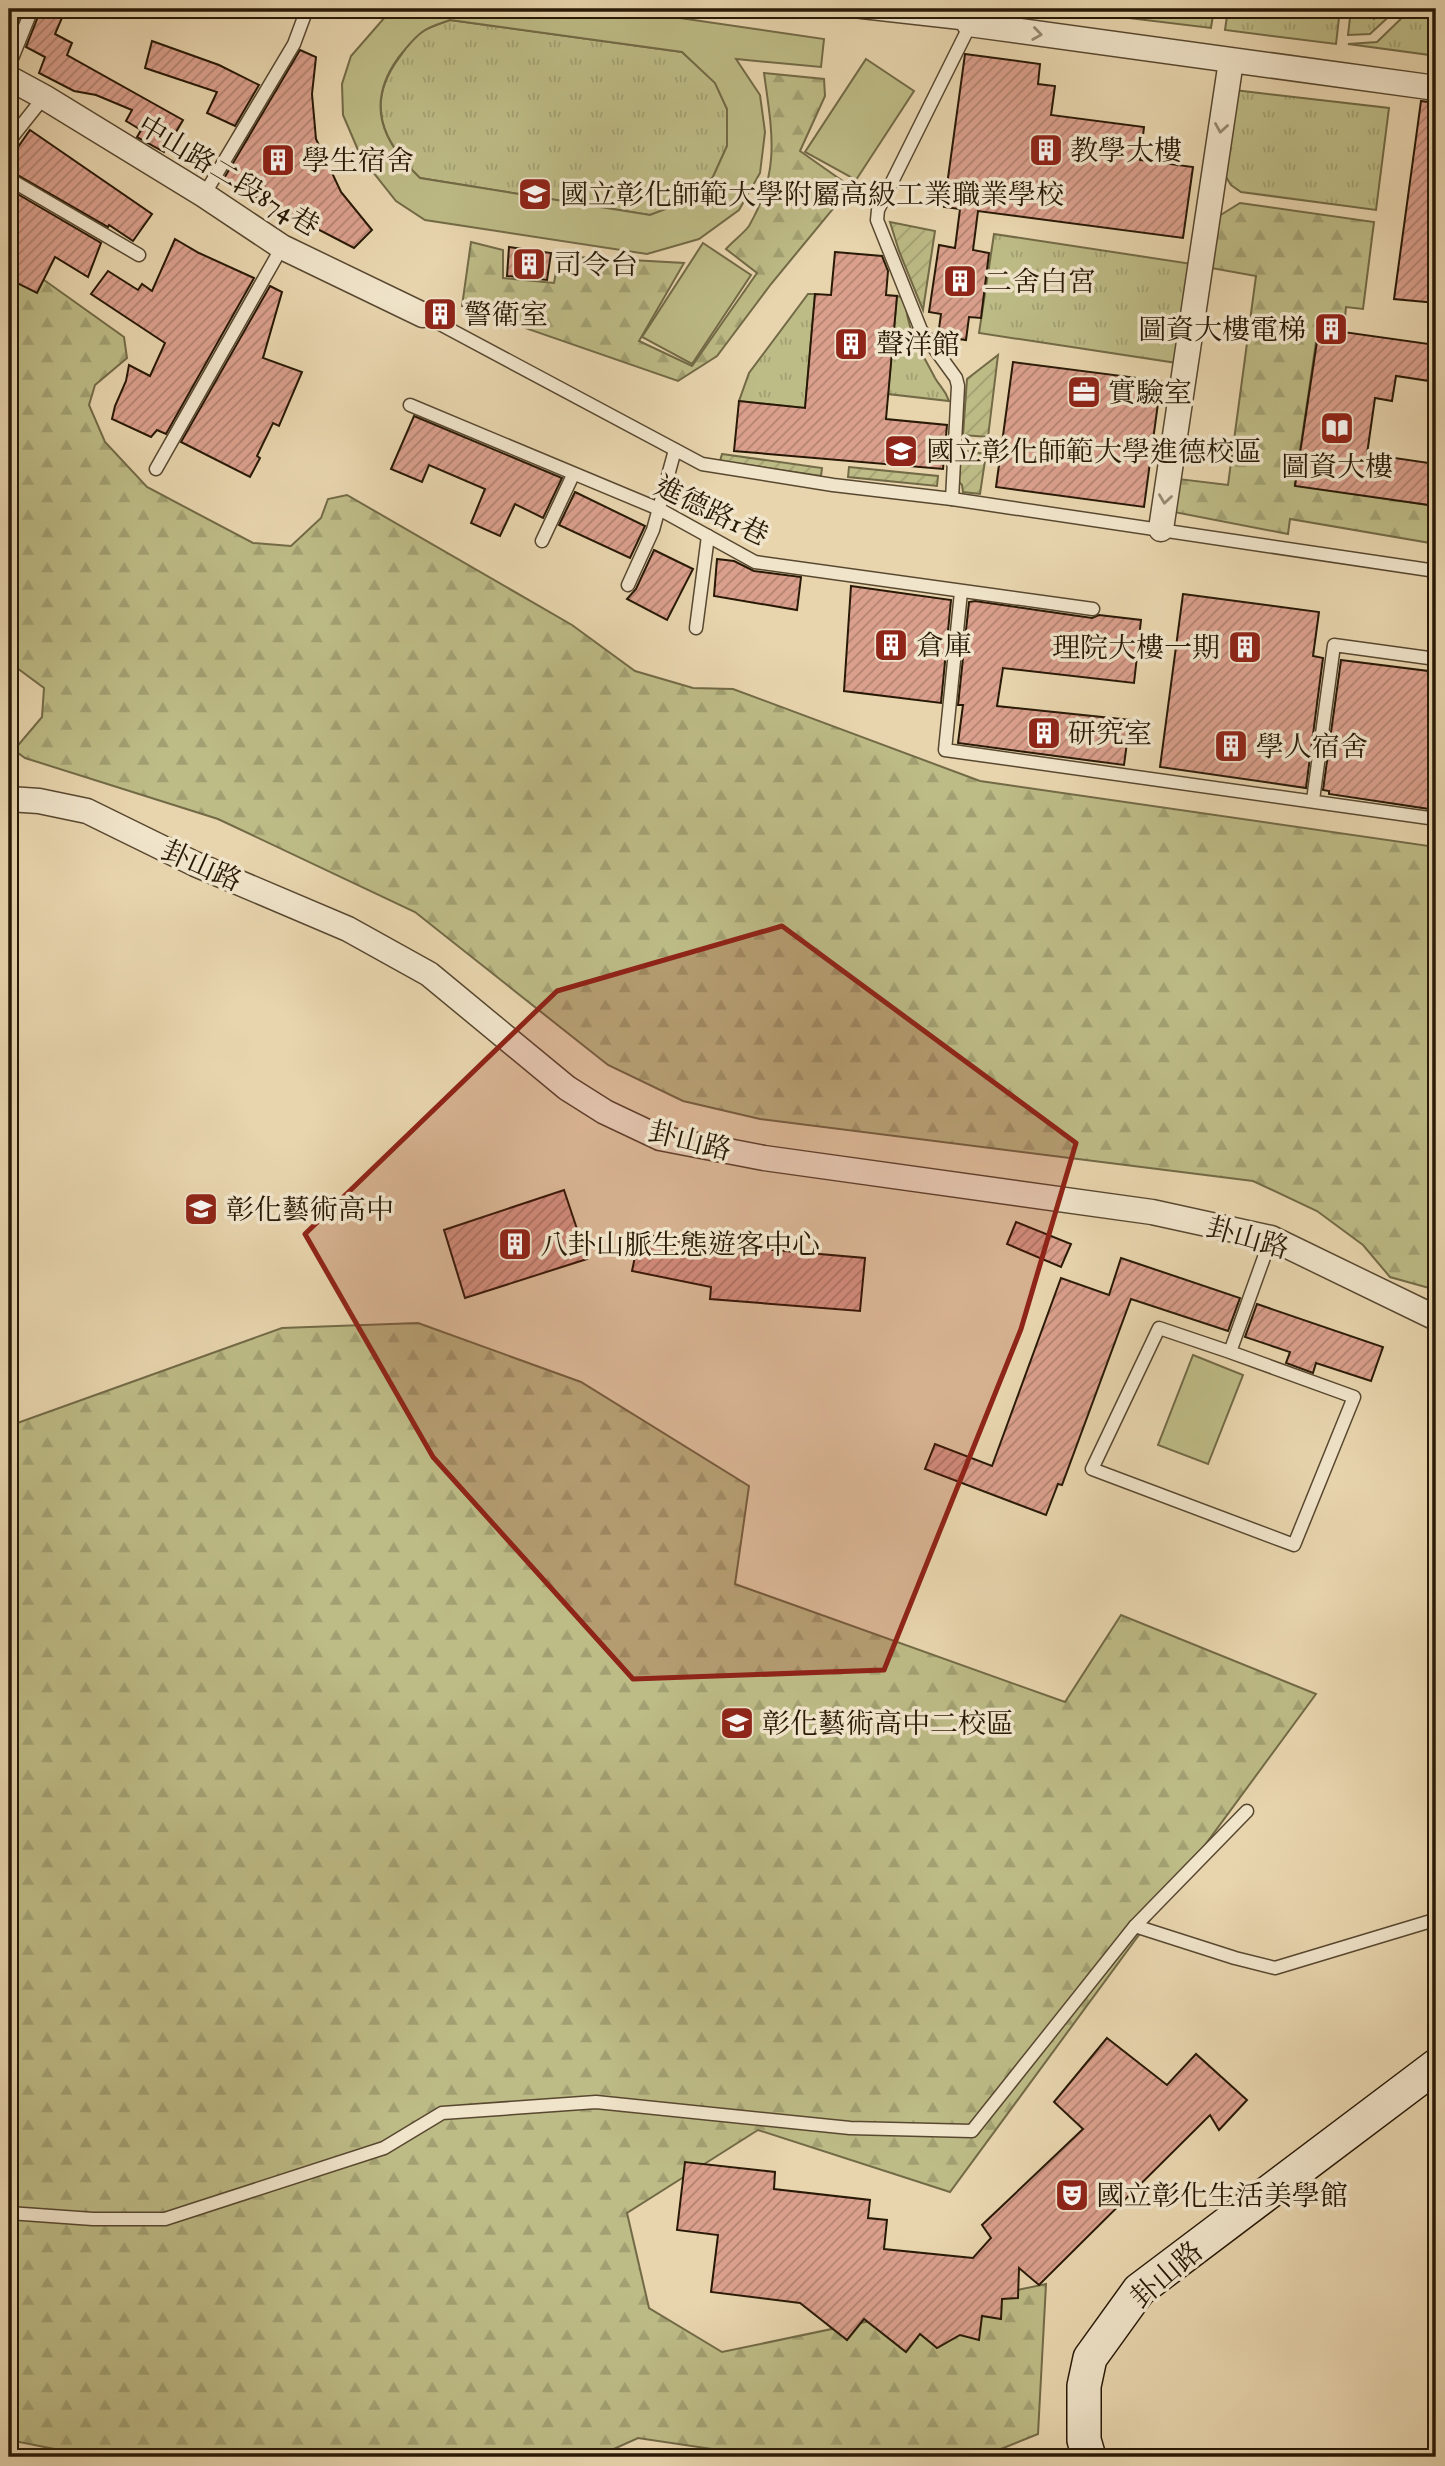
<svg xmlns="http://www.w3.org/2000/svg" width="1445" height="2466" font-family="'IM FELL English','Noto Serif TC',serif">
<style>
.grass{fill:url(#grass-tufts);stroke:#726a46;stroke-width:2}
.forest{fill:url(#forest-firs);stroke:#726a46;stroke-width:2}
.garden{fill:url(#garden-furrows);stroke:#726a46;stroke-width:2}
.pitch{fill:#bdbb86;stroke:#726a46;stroke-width:2;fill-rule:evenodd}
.building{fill:url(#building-hatch);stroke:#281906;stroke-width:2}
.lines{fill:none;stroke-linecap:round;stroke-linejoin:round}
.lane-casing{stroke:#584830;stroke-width:15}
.street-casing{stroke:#584830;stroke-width:27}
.secondary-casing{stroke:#281906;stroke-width:36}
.lane{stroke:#f0e4ca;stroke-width:12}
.street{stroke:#f0e4ca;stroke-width:24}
.secondary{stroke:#f0e4ca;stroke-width:33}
.oneway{stroke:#968972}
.marked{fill:#8f2418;fill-opacity:0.2;stroke:#8f2418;stroke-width:5;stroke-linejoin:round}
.labels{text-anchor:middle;stroke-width:7;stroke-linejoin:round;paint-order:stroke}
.poi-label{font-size:28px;fill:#281906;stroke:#f0e4ca;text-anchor:start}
.street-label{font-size:28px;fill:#281906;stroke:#f0e4ca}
</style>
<defs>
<pattern id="grass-tufts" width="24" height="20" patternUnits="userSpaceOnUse" patternTransform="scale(1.75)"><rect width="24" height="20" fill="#bdbb86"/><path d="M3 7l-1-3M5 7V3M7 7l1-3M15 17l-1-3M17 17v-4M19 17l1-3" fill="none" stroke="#a2a072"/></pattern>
<pattern id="forest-firs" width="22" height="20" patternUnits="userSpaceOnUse" patternTransform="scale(1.75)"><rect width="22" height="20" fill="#bdbb86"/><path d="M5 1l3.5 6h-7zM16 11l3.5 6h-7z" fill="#a2a072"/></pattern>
<pattern id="garden-furrows" width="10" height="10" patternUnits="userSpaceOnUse" patternTransform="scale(1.75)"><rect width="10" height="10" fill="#bdbb86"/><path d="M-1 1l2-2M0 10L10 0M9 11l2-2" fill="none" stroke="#a2a072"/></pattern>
<pattern id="building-hatch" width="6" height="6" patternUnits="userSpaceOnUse" patternTransform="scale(1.75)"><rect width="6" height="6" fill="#dba08d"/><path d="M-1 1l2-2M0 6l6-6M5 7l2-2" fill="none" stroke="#b28271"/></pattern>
</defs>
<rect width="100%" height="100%" fill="#e8d5ae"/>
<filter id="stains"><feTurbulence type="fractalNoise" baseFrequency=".00286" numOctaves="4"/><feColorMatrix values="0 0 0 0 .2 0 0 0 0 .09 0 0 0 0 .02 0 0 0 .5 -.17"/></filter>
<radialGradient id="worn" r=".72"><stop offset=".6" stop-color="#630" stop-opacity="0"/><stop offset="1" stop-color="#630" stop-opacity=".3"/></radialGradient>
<g class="grass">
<polygon points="1054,9 1214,9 1211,28"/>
<polygon points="1228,9 1340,9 1336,44 1225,30"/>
<polygon points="1351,9 1360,9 1374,19 1384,9 1397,9 1370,34 1348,35"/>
<polygon points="1411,9 1435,9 1430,55 1348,44 1377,42"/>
<path d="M450 20 682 52 715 82 727 109V146L713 177 687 201 650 215 420 178C382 141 365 104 399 58 405 49 415 36 425 30 432 26 442 23 450 20Z"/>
<polygon points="1234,90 1389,108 1376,210 1241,192 1231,185 1223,172"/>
<polygon points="994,234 1192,264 1177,363 979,333"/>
<polygon points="808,294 815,294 805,408 739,401 749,373"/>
<path d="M897 296 905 298C907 332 920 349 935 378 940 387 945 389 949 401L888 394Z"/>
</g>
<g class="forest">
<path d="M764 73 824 79 825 96 800 151 851 187 771 284 717 356 678 381 462 306 471 242 503 250V278L554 283 559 256 684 263 639 341 692 366 757 273 726 249C733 241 743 234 749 226 781 171 772 132 764 73Z"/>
<polygon points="1240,203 1374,222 1363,309 1346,307 1345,318 1320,315 1295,485 1436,506 1436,544 1290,519 1288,534 1174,512 1179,479 1228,485 1256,276 1211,268 1219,216"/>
<polygon points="9,255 124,337 127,358 95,385 89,405 105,442 147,487 253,543 291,546 321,518 328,499 347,495 572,625 635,671 693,688 733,689 980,781 1436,847 1436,1290 1390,1277 1363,1245 1317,1211 1253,1181 760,1119 683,1101 608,1065 415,912 218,819 25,758 14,750 42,717 44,688 9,662"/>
<polygon points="418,1323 581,1382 749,1486 735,1584 1065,1702 1121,1615 1316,1694 950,2192 758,2130 627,2213 649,2308 722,2352 1046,2284 1038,2434 981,2457 766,2457 638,2438 596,2457 95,2457 9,2440 9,1426 282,1328"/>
</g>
<g class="garden">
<polygon points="890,222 935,231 923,310 899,251"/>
<polygon points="998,355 988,437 963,435 967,379"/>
<polygon points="961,450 986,454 980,494 963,492 962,485 957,480"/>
<polygon points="722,454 822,468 821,476 720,461"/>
<polygon points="849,467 938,476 937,486 848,477"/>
</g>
<g class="pitch">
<path d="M392 9H618L824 39 821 67 736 59 760 95 765 132 760 173 739 210 699 239 647 254 425 220 396 201 361 157 343 115 342 84 351 56ZM450 20 682 52 715 83 727 109V146L713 177 687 201 650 215 420 178C382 142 365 104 398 58 405 49 415 36 425 30 432 26 442 23 450 20Z"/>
<polygon points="866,59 914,91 856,180 805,152"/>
<polygon points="703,243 751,275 692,364 642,337"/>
<polygon points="1193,1355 1243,1375 1208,1464 1158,1445"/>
</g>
<g class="building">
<polygon points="9,9 23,9 10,39 9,38"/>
<polygon points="41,9 54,9 64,13 55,34 72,43 67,55 183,120 164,152 137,137 141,130 126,121 132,110 96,95 74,91 39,73 45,57 26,47"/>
<polygon points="152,41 219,65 259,85 235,126 207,113 217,92 145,68"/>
<polygon points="300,50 316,57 312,94 316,139 341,192 372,230 354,248 223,180"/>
<polygon points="965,54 1040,64 1038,84 1055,86 1051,115 1144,127 1140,160 1193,167 1183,238 978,211 973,250 989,253 981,318 969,317 966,340 938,336 941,314 929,312 939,245 955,248 960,209 944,207"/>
<polygon points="1421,101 1436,103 1436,303 1394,299"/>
<polygon points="30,130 152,214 133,241 109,225 108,227 9,170 9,160"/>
<polygon points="9,189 101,243 88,277 55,257 37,293 9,279"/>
<polygon points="175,239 199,253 254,278 166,434 157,430 151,437 112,419 115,406 126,381 129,365 150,376 165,343 91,294 108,271 138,290 142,284 152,291"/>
<polygon points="509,247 551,253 547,280 507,276"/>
<polygon points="835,252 882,256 888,271 886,295 897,296 886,419 947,425 943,469 734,451 739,401 805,408 815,294 831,295"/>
<polygon points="270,286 282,292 263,358 302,372 279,426 273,423 257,456 260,458 250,477 181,442"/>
<polygon points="1321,315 1345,318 1343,332 1436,345 1436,382 1396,376 1392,401 1375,398 1367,454 1436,464 1436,506 1295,486"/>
<polygon points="1013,362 1161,381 1144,507 996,487"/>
<polygon points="414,416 562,478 543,518 515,504 500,536 471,523 485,489 429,465 422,482 391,469"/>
<polygon points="575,492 645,526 630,558 559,525"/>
<polygon points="654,550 693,569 667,620 627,599 636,589"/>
<polygon points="717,559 734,561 754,571 801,577 797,610 714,596"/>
<polygon points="851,586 951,600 941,703 844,691"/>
<polygon points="1183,594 1319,612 1313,656 1323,658 1306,788 1160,767"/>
<polygon points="975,601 1092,618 1099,615 1141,620 1134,683 1003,668 997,706 1130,720 1124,765 958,743 963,705 958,705 969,602"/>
<polygon points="1341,660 1436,672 1436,810 1329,794 1329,791 1323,790"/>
<polygon points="564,1190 587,1259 465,1298 444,1230"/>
<polygon points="1016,1222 1071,1244 1061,1267 1007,1244"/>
<polygon points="640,1233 714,1249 715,1245 865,1258 860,1311 710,1299 711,1287 632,1271"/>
<polygon points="1121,1258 1240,1298 1228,1331 1131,1299 1062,1485 1058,1484 1046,1515 925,1469 935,1444 992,1466 1061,1278 1109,1295"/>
<polygon points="1257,1304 1383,1347 1371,1381 1316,1363 1313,1373 1286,1363 1290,1352 1245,1337"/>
<polygon points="1107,2038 1167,2085 1196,2054 1247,2100 1219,2130 1210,2115 1039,2285 1019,2268 1018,2298 1002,2299 1001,2319 982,2316 979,2340 960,2335 937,2348 920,2334 906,2352 864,2319 847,2340 800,2303 711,2292 718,2235 677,2230 685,2162 775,2172 774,2189 870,2200 868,2218 887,2220 884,2249 973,2258 991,2238 982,2225 1083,2129 1054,2102"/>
</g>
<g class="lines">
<g class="lane-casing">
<g id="lane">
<polyline points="835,9 969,24"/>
<polyline points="9,66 32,9"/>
<polyline points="9,141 44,97"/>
<polyline points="9,179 139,255"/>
<polyline points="204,195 294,44 307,9"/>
<polyline points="423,315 702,464 833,485 952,499 958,386 956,378 921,330 877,220 878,210 978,9"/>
<polyline points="410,405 659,509 755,562 1093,609"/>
<polyline points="156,469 282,247"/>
<polyline points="952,499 1436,571"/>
<polyline points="542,541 573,475"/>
<polyline points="628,585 653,530 675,450"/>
<polyline points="961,592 945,750 1436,819"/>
<polyline points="696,628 708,536"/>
<polyline points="1313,800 1334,645 1436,659"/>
<polyline points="1230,1352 1354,1397 1294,1545 1092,1469 1159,1328 1230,1352 1271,1238"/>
<polyline points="1135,1926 1235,1958 1275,1968 1431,1921 1436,1923"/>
<polyline points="9,2213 93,2219 165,2219 384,2148 442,2113 596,2102 850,2128 972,2131 1135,1926 1247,1811"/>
</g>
</g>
<g class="street-casing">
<g id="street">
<polyline points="969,24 1436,88"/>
<polyline points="9,78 44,97 204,195 282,247 423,315"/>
<polyline points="1161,529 1231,61"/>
<polyline points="9,799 39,801 87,811 195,864 348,929 429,974 567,1088 605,1112 660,1138 764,1158 1152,1212 1271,1238 1436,1318"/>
</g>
</g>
<g class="secondary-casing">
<polyline id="secondary" points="1089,2457 1084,2440 1084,2386 1090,2358 1139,2290 1436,2066"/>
</g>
<use href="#lane" class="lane"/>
<use href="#street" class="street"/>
<use href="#secondary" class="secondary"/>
</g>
<defs><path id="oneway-chevron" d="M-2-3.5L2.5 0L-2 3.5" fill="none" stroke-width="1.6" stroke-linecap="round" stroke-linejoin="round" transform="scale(1.75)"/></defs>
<g class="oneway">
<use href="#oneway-chevron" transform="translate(1037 34) rotate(8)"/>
<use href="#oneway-chevron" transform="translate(1221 128) rotate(99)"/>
<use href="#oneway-chevron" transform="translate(1165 499) rotate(98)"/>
</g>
<path class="marked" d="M782 926 1076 1143 1021 1329 884 1670 633 1679 433 1457 305 1234 557 991Z"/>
<defs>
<g id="building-square" transform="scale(1.75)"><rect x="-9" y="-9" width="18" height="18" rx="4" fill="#8f2418" stroke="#f0e4ca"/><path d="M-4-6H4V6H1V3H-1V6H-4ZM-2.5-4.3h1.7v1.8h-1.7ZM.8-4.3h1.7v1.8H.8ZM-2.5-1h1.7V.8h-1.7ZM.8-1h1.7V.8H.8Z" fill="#fff"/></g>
<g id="school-square" transform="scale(1.75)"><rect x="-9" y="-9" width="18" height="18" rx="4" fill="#8f2418" stroke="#f0e4ca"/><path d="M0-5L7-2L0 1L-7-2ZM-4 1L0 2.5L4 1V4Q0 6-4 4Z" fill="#fff"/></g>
<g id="office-square" transform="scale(1.75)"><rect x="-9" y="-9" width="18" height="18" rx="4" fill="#8f2418" stroke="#f0e4ca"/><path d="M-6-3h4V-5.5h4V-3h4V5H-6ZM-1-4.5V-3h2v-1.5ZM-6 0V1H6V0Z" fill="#fff"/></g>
<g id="library-square" transform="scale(1.75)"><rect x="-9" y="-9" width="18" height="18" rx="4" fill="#8f2418" stroke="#f0e4ca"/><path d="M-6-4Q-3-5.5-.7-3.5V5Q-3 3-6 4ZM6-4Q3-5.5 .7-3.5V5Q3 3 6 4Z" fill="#fff"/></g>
<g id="university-square" transform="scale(1.75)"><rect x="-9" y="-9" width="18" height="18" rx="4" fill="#8f2418" stroke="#f0e4ca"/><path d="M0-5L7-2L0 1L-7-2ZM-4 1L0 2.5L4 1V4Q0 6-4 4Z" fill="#fff"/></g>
<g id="theatre-square" transform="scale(1.75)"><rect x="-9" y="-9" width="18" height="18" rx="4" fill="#8f2418" stroke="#f0e4ca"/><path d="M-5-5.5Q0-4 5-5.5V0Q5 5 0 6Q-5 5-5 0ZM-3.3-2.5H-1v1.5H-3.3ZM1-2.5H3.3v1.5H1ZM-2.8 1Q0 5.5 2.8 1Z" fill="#fff"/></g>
</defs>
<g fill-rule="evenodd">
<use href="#building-square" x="1046" y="150"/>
<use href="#building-square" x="278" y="160"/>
<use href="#school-square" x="535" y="194"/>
<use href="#building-square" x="529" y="264"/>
<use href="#building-square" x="960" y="281"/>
<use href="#building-square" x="440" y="314"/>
<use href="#building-square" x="1331" y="329"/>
<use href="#building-square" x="851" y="344"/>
<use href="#office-square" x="1084" y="392"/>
<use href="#library-square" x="1337" y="428"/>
<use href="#university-square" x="901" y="451"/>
<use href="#building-square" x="891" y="645"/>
<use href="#building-square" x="1245" y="647"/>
<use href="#building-square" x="1044" y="733"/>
<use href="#building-square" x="1231" y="746"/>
<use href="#school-square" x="201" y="1209"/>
<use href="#building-square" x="515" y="1244"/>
<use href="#school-square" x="737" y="1723"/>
<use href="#theatre-square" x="1072" y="2195"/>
</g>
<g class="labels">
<g class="poi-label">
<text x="1070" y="160">教學大樓</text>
<text x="302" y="170">學生宿舍</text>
<text x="560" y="204">國立彰化師範大學附屬高級工業職業學校</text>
<text x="554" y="274">司令台</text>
<text x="984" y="291">二舍白宮</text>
<text x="464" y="324">警衛室</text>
<text x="1306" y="339" text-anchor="end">圖資大樓電梯</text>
<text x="876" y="354">聲洋館</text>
<text x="1108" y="402">實驗室</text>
<text x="926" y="461">國立彰化師範大學進德校區</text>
<text x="1337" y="476" text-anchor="middle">圖資大樓</text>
<text x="916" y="655">倉庫</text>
<text x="1220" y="657" text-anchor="end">理院大樓一期</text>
<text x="1068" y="743">研究室</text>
<text x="1256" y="756">學人宿舍</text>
<text x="226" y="1219">彰化藝術高中</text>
<text x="540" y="1254">八卦山脈生態遊客中心</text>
<text x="762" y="1733">彰化藝術高中二校區</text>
<text x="1096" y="2205">國立彰化生活美學館</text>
</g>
<g class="street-label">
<text transform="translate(229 175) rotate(31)" y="10">中山路二段874巷</text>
<text transform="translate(712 510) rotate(26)" y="10">進德路1巷</text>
<text transform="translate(202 865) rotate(24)" y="10">卦山路</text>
<text transform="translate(690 1140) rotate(14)" y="10">卦山路</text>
<text transform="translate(1248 1237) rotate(16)" y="10">卦山路</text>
<text transform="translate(1166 2274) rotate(-41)" y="10">卦山路</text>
</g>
</g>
<rect width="1445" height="2466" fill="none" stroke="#e8d5ae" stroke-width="35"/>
<rect x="10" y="10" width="1424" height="2445" fill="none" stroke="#281906" stroke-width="3.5"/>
<rect x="18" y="18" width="1410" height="2431" fill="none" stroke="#281906" stroke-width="2"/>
<rect width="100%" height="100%" filter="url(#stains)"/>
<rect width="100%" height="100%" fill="url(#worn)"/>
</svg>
